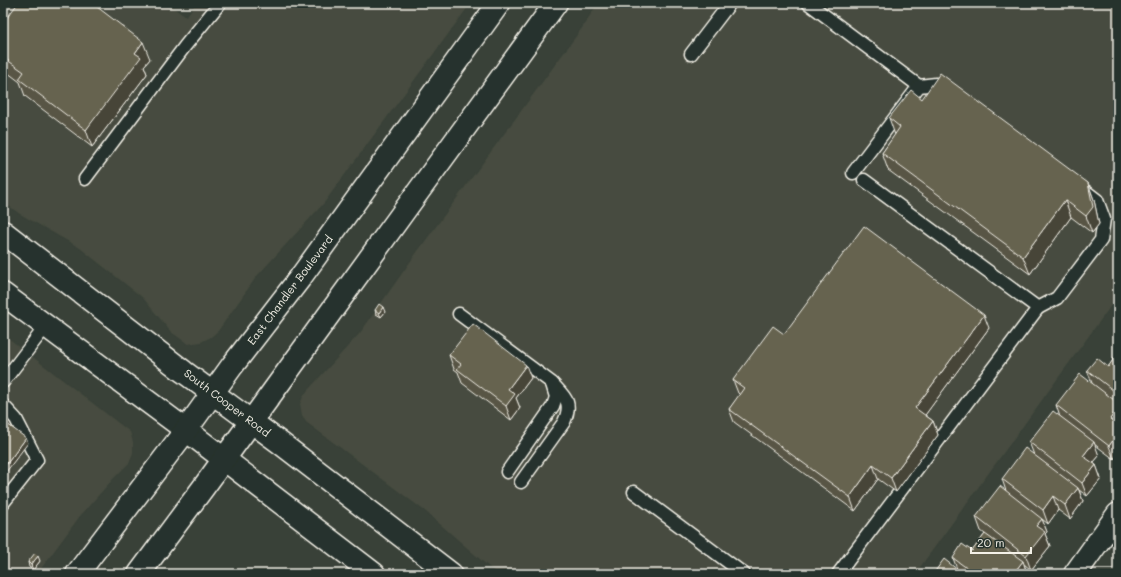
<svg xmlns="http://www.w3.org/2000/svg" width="1121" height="577" font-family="Mali,sans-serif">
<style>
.built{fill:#464b3f}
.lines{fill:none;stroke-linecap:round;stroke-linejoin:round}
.service-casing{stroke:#f4f1e8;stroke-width:15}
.minor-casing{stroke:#f4f1e8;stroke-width:25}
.secondary-casing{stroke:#f4f1e8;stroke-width:25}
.service{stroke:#26332d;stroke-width:12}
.minor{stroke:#26332d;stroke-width:22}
.secondary{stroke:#26332d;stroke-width:22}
.wall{fill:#585545;stroke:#f4f1e8}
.shaded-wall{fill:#474538;stroke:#f4f1e8}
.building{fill:#666350;stroke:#f4f1e8}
.labels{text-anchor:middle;stroke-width:4;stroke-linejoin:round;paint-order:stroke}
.street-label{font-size:11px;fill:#f4f1e8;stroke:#26332d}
</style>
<rect width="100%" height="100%" fill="#394138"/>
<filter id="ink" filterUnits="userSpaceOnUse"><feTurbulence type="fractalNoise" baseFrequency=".025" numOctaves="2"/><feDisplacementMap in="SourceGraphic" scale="8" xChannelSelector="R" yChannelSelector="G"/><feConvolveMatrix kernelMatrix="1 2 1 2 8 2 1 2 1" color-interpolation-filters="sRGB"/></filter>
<g filter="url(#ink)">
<g class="built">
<polygon points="3,3 167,3 186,17 196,3 471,3 324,203 257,276 218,331 211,337 201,342 188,344 171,332 143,298 80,248 20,214 3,202"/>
<polygon points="598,3 1118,3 1118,296 915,574 497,574 425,511 306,422 302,415 300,404 303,397 308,390 360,333 415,255 582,28"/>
<polygon points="3,334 130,432 133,442 133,453 129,463 113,479 80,516 37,574 3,574"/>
</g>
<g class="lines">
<g class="service-casing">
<g id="service">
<polyline points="808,3 919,86"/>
<polyline points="691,54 730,3"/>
<polyline points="853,173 919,86 936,84 947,89"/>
<polyline points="85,179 185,46 220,3"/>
<polyline points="1038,308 1057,298 1101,240 1104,219 1097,200 1080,187"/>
<path d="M459 314 552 383C565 397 573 402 564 422L521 482"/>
<polyline points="3,382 46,326"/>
<polyline points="3,405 16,419 37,460 3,503"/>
<polyline points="507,472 553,406 556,397 552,384"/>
<polyline points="634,492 744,574"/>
<polyline points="838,574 1038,308 864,180"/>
</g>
</g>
<g class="minor-casing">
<polyline id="minor" points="1075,574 1118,514"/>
</g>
<g class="secondary-casing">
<g id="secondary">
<polyline points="3,232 184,372 279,442 451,574"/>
<polyline points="3,294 186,430 374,574"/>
<polyline points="77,574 186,430 232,366 300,278 499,3"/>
<polyline points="139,574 203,488 407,207 556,3"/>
</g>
</g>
<use href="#service" class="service"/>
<use href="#minor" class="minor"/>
<use href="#secondary" class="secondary"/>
</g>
<g class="wall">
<polygon points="3,23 150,59 144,66 147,74 92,147 25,96 20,82 3,69"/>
<polygon points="922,99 1088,183 1094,200 1099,224 1092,233 1071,217 1030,274 888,170 882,153 895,135 889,118"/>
<polygon points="375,310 385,312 381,317 376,314"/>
<polygon points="989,328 925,415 933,421 938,435 896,492 878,479 855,511 734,422 729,409 740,395 738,393 733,380 784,334"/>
<polygon points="1118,353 1118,453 1114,459 1094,444 1099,456 1093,463 1096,465 1101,479 1087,496 1079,490 1083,501 1070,519 1058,510 1048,524 1042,519 1047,532 1045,534 1050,546 1031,570 1024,564 1027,574 933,574 957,569 953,558 972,551 985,534 981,531 976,517 1006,491 1002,479 1034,455 1029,442 1060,417 1056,405 1092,383 1087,370 1108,367"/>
<polygon points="449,355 531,378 516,398 520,408 511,420 462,383 458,372 454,369"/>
<polygon points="40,561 33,570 29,567 28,562"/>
</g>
<g class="shaded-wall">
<polygon points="143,42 150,59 144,66 147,74 92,147 86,130 135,53"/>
<polygon points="1088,183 1094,200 1099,224 1092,233 1086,216"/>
<polygon points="1065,200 1071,217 1030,274 1023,257"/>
<polygon points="383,307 385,312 381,317 379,313"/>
<polygon points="984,315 989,328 920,422 915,408"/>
<polygon points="526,365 531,378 516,398 520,408 511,420 506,406 508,389"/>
<polygon points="1118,408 1118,428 1110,419"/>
<polygon points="933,421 938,435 896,492 891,478"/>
<polygon points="1118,433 1118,453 1114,459 1109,446"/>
<polygon points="26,438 28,443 3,476 3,469"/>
<polygon points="1094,442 1099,456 1088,469 1083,456"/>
<polygon points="873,465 878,479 855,511 850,497"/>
<polygon points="1096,465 1101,479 1087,496 1082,483"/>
<polygon points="1078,488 1083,501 1070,519 1065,505"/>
<polygon points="1053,496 1058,510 1048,524 1043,510"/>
<polygon points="1042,519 1047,532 1045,534 1050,546 1031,570 1026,556 1036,526"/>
<polygon points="38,556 40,561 33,570 31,565"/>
<polygon points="1023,561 1027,574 1013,574"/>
</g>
<g class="building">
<polygon points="18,3 92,3 143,42 135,53 141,57 86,130 19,79 24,72 3,57 3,23"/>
<polygon points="940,73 1088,183 1093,207 1086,216 1065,200 1023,257 882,153 900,127 889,118 911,90 922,99"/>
<polygon points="864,226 984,315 915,408 933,421 891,478 873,465 850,497 729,409 744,388 733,380 773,326 784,334"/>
<polygon points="379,304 383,307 379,313 375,310"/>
<polygon points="473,324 526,365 508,389 515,394 506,406 457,369 461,364 449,355"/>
<polygon points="1118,353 1118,394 1087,370 1097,358 1108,367"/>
<polygon points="1080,374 1118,403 1118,408 1110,419 1118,425 1118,433 1109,446 1056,405"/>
<polygon points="1053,411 1094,442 1083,456 1096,465 1082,483 1029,442"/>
<polygon points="3,421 26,438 3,469"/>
<polygon points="1025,448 1078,488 1065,505 1053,496 1043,510 1002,479"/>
<polygon points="1000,486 1042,519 1036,526 1045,532 1026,556 976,517"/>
<polygon points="985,534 1023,561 1013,574 975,574 953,558 962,544 972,551"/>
<polygon points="35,553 38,556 31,565 28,562"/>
<polygon points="944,559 963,574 933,574"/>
<polygon points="1118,570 1118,574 1115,574"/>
</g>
</g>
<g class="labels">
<g class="street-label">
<text transform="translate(290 290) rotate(-53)" y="4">East Chandler Boulevard</text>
<text transform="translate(227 403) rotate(37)" y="4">South Cooper Road</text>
</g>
</g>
<rect width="1121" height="577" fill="none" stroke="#26332d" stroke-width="16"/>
<rect x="8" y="8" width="1105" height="561" fill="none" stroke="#f4f1e8" stroke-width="1.5" filter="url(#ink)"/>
<path d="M971 547v6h60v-6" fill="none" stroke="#f4f1e8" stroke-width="2"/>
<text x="977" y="547" font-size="12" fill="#f4f1e8" stroke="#26332d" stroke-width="3" paint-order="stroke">20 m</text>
</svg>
